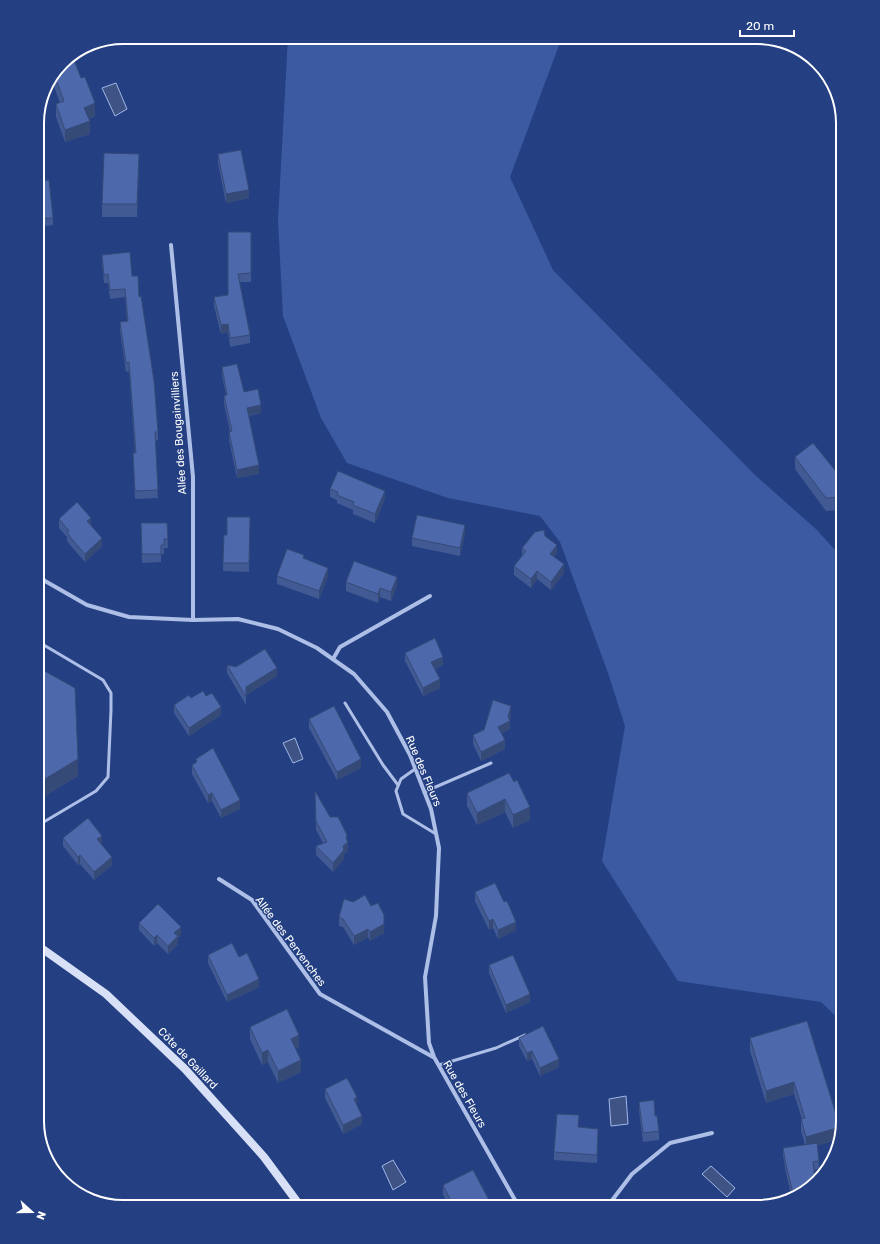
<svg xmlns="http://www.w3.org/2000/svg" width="880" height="1244" font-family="Rubik,sans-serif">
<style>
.green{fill:#3c5aa2}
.water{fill:#3f5385;stroke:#a1b7e8}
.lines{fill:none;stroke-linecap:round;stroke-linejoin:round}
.lane{stroke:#adbfe7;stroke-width:3}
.street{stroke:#adbfe7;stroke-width:4}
.secondary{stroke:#d7e0f6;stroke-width:8}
.wall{fill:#425a93}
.shaded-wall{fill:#364a78}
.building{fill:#4d69ab;stroke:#364a78}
.labels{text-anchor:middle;stroke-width:3;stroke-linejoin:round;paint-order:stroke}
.street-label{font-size:11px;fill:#fff;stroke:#244083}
.rim{fill:none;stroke:#fff;stroke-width:2}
</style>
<rect width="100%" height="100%" fill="#244083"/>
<polygon class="green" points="288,37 562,37 510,177 553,270 756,476 817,530 843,559 843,1023 821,1002 678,981 602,861 625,726 608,673 560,542 540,516 448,498 347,463 321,418 283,316 278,220"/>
<g class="water">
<polygon points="116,83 127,109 115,116 102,88"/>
<polygon points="295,738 303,759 293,763 283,743"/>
<polygon points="626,1096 628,1124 611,1126 609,1099"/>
<polygon points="393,1160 406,1182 393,1190 382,1166"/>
<polygon points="711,1166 735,1188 727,1197 702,1174"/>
</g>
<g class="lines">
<g class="lane">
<polyline points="37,590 45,581"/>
<polyline points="345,703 383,765 398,785"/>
<polyline points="415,769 401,779 396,791 403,814 436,834"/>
<polyline points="424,792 491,763"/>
<polyline points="37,826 96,791 108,777 111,710 111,693 103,680 37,641"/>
<polyline points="439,1065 496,1048 525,1035"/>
</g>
<g class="street">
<polyline points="171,245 193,477 193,620"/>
<polyline points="37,574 45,581 87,605 129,617 193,620 238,619 278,629 317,648 354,674 387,712 410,755 431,809 439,848 436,916 425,977 429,1043 434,1057 519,1207"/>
<polyline points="333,659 340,647 430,596"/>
<polyline points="219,879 252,900 320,994 433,1057"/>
<polyline points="607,1207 632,1174 670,1143 712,1133"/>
</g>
<polyline class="secondary" points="37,945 106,994 185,1069 264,1157 301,1207"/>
</g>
<g class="wall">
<polygon points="66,59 95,116 89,119 90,134 65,142 56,117 56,104 60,103 51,78"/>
<polygon points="218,154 249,198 226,203 218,163"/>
<polygon points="139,167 137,217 102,217 102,204"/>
<polygon points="37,172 38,181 53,218 53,225 37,227"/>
<polygon points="251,232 251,282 239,282 250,335 250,343 230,347 228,332 221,334 214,306 214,297 228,295"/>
<polygon points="102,255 132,276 139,297 158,432 158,440 155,441 158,498 135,499 133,453 135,453 129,371 126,372 120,331 120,322 127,321 125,297 110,299 108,283 104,283 102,263"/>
<polygon points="222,367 261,413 249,416 259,474 237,478 229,440 229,432 230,431 224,404 224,396 226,395 222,376"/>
<polygon points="795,457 842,479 843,478 843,510 826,511 795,469"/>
<polygon points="330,489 385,499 375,523 353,514 353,510 337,503 337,500 330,497"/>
<polygon points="250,517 249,572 223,571 224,535 227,535"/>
<polygon points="59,519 91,526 102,546 85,562 70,545 67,541 67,537 59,528"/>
<polygon points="141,523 167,523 168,548 164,548 164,554 161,554 161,562 142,563"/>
<polygon points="465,534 460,556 412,546 412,538"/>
<polygon points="545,536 557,553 554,557 564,573 551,590 537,579 531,588 514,575 514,566 522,556 522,548"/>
<polygon points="304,558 328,576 319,599 277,584 277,576"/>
<polygon points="346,582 397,585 391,601 380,597 378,603 346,591"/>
<polygon points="405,653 443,665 435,669 440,688 423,696 405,661"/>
<polygon points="227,665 277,676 246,695 246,705 227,673"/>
<polygon points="37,672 78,776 45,796 37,791"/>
<polygon points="206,696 221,715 189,736 174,713 174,705 191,698"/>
<polygon points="511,714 510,720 510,729 501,734 505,749 481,761 473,744 473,735"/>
<polygon points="309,719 361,768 337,780 309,728"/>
<polygon points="196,759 240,809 221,818 212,801 208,803 192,774 192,765 196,763"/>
<polygon points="509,773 530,820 513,828 505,812 477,825 467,806 467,793"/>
<polygon points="315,791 330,817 347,841 348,851 344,854 344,859 333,872 316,855 316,846 323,843 316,830"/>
<polygon points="63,838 102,844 101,844 112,865 94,880 80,864 78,865 63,846"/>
<polygon points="475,892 516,930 498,939 493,928 489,930 475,901"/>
<polygon points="344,899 384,933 370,941 368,937 354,945 343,927 339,926 339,917"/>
<polygon points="139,923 181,935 178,938 178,944 168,954 157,943 154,946 139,930"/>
<polygon points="208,955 239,957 259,987 227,1002 208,963"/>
<polygon points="489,965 530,1002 506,1013 489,973"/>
<polygon points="807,1021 840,1132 817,1146 819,1161 819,1169 814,1170 800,1195 792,1198 786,1173 783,1155 783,1148 805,1145 801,1131 801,1119 802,1119 794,1094 766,1103 750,1051 750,1038"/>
<polygon points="250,1027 299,1047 295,1049 301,1072 278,1083 268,1062 262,1065 250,1039"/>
<polygon points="519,1038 559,1067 540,1076 532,1059 527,1061 519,1046"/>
<polygon points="325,1089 357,1105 362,1124 343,1134 325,1098"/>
<polygon points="639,1102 655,1116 659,1131 659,1140 643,1142 639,1111"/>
<polygon points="579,1122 578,1127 598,1137 597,1163 554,1160 554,1152"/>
<polygon points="443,1185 489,1207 449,1207 443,1194"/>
</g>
<g class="shaded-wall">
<polygon points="95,103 95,116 84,121 84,108"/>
<polygon points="90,121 90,134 65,142 65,130"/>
<polygon points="139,154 139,167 137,217 137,204"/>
<polygon points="249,190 249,198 226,203 226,194"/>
<polygon points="228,324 228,332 221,334 221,325"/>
<polygon points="261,405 261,413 247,416 247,408"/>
<polygon points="259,465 259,474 237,478 237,470"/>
<polygon points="43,491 43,500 37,502 37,493"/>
<polygon points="385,491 385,499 375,523 375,514"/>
<polygon points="91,518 91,526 87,521"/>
<polygon points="465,525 465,534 460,556 460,548"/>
<polygon points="102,538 102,546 85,562 85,554"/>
<polygon points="557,545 557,553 550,562 550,554"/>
<polygon points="564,564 564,573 551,590 551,582"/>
<polygon points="328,568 328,576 319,599 319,591"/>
<polygon points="537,571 537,579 531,588 531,579"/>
<polygon points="397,577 397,585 391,601 391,592"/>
<polygon points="380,588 380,597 378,603 378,594"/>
<polygon points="443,657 443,665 431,671 431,662"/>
<polygon points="277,668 277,676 246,695 246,705 246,687"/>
<polygon points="440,679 440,688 423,696 423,688"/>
<polygon points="511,706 511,714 509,721 510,721 510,729 498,736 498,727 508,717"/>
<polygon points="221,707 221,715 189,736 189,728"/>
<polygon points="505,740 505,749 481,761 481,752"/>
<polygon points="78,759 78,776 45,796 45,779"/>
<polygon points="361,759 361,768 337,780 337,772"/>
<polygon points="212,793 212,801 208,803 208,795"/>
<polygon points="505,799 505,812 477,825 477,813"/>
<polygon points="240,800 240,809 221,818 221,810"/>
<polygon points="530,807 530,820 513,828 513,815"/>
<polygon points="347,835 348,851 344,854 344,859 333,872 333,863 343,846"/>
<polygon points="102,836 102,844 97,848 97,839"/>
<polygon points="80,855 80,864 78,865 78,857"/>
<polygon points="112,857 112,865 94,880 94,872"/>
<polygon points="493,919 493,928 489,930 489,921"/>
<polygon points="516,922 516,930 498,939 498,930"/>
<polygon points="384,924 384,933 370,941 370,932"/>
<polygon points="181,927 181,935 178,938 178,944 168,954 168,946 174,933"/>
<polygon points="368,929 368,937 354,945 354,936"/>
<polygon points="157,935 157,943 154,946 154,938"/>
<polygon points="259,979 259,987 227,1002 227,995"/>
<polygon points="530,994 530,1002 506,1013 506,1005"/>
<polygon points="299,1035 299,1047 291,1051 291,1039"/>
<polygon points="268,1050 268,1062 262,1065 262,1053"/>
<polygon points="532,1051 532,1059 527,1061 527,1053"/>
<polygon points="559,1059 559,1067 540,1076 540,1068"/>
<polygon points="301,1060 301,1072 278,1083 278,1071"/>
<polygon points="794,1082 794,1094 766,1103 766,1091"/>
<polygon points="357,1097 357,1106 354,1099"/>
<polygon points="362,1116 362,1124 343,1134 343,1125"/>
<polygon points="840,1127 840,1132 838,1140 806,1149 806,1137"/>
<polygon points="489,1200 489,1207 475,1207"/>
</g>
<g class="building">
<polygon points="72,55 81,78 85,77 95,103 84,108 90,121 65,130 56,104 64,101 54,74 66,59"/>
<polygon points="241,150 249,190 226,194 218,154"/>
<polygon points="104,153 139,154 137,204 102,204"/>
<polygon points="37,172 38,181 49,180 53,218 37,219"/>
<polygon points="228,232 251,232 251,273 238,274 250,335 230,338 228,324 221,325 214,297 228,295"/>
<polygon points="130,252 132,276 138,276 139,297 141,296 154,381 158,432 155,432 158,490 135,491 133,453 136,453 129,362 126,363 120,322 128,321 125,289 110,290 108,274 104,275 102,255"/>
<polygon points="237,364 244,392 258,389 261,405 247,408 259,465 237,470 229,432 232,431 224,396 227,395 222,367"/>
<polygon points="813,443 842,479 843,478 843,497 826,498 795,457"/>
<polygon points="338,471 385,491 375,514 353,505 354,502 337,495 338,492 330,489"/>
<polygon points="37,476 43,491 37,493"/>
<polygon points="77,502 91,518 87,521 102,538 85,554 70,537 67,532 69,531 59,519"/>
<polygon points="417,515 465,525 460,548 412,538"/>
<polygon points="227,517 250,517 249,563 223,563 224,535 227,535"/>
<polygon points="141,523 167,523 168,539 164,539 164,545 161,545 161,554 142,554"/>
<polygon points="544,530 545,536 557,545 550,554 564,564 551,582 537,571 531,579 514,566 526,551 522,548 535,532"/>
<polygon points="287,549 304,555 303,558 328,568 319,591 277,576"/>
<polygon points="354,561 397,577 391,592 380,588 378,594 346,582"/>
<polygon points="435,638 443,657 431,662 440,679 423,688 405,653"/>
<polygon points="265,649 277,668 246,687 246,697 227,665 236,667"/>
<polygon points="41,669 75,688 78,759 45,779 37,775 37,672"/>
<polygon points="203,691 206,696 212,693 221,707 189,728 174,705 189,695 191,698"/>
<polygon points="493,700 511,706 508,717 510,721 498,727 505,740 481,752 473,735 484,730"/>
<polygon points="334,706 361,759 337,772 309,719"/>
<polygon points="213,748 240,800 221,810 212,793 208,795 192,765 197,762 196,759"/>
<polygon points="509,773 514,782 517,780 530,807 513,815 505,799 477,813 467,793"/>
<polygon points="315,791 330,817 338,817 347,835 346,839 348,842 343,846 344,850 333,863 316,846 327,842 316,821"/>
<polygon points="88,818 102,836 97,839 112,857 94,872 80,855 78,857 63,838"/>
<polygon points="495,883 504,902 507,901 516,922 498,930 493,919 489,921 475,892"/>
<polygon points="365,895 371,906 378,903 384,915 384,924 370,932 368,929 354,936 343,919 339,917 344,899 353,902"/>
<polygon points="158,904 181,927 174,933 178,936 168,946 157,935 154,938 139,923"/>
<polygon points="232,943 239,957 247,953 259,979 227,995 208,955"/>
<polygon points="513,955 530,994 506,1005 489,965"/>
<polygon points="287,1009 299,1035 291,1039 301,1060 278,1071 268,1050 262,1053 250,1027"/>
<polygon points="807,1021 840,1127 806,1137 801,1119 805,1118 794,1082 766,1091 750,1038"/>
<polygon points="543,1026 559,1059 540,1068 532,1051 527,1053 519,1038"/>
<polygon points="347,1078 357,1097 354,1099 362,1116 343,1125 325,1089"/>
<polygon points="654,1100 655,1116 657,1116 659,1131 643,1133 639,1102"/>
<polygon points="557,1114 579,1115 578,1127 598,1129 597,1155 554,1152"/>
<polygon points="817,1143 819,1161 813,1162 815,1180 800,1195 794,1197 786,1165 783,1148"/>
<polygon points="473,1170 489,1200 475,1207 454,1207 443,1185"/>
</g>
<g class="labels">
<g class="street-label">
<text transform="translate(178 433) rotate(-94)" y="4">Allée des Bougainvilliers</text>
<text transform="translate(424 771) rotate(67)" y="4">Rue des Fleurs</text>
<text transform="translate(291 941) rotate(53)" y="4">Allée des Pervenches</text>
<text transform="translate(188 1058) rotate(46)" y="4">Côte de Gaillard</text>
<text transform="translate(465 1094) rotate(60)" y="4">Rue des Fleurs</text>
</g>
</g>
<path d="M0 0H880V1244H0ZM123 44H757A79 79 0 0 1 836 123V1121A79 79 0 0 1 757 1200H123A79 79 0 0 1 44 1121V123A79 79 0 0 1 123 44Z" fill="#244083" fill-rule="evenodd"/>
<path class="rim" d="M123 44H757A79 79 0 0 1 836 123V1121A79 79 0 0 1 757 1200H123A79 79 0 0 1 44 1121V123A79 79 0 0 1 123 44Z"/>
<g transform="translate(32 1212) rotate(111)" stroke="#244083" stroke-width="3" paint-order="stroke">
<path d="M0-3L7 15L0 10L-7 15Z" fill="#ffffff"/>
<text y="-6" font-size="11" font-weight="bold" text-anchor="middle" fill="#ffffff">N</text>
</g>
<path d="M740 30v6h54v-6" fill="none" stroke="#ffffff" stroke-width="2"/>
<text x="746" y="30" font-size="12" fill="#ffffff" stroke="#244083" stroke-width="3" paint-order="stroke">20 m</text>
</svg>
